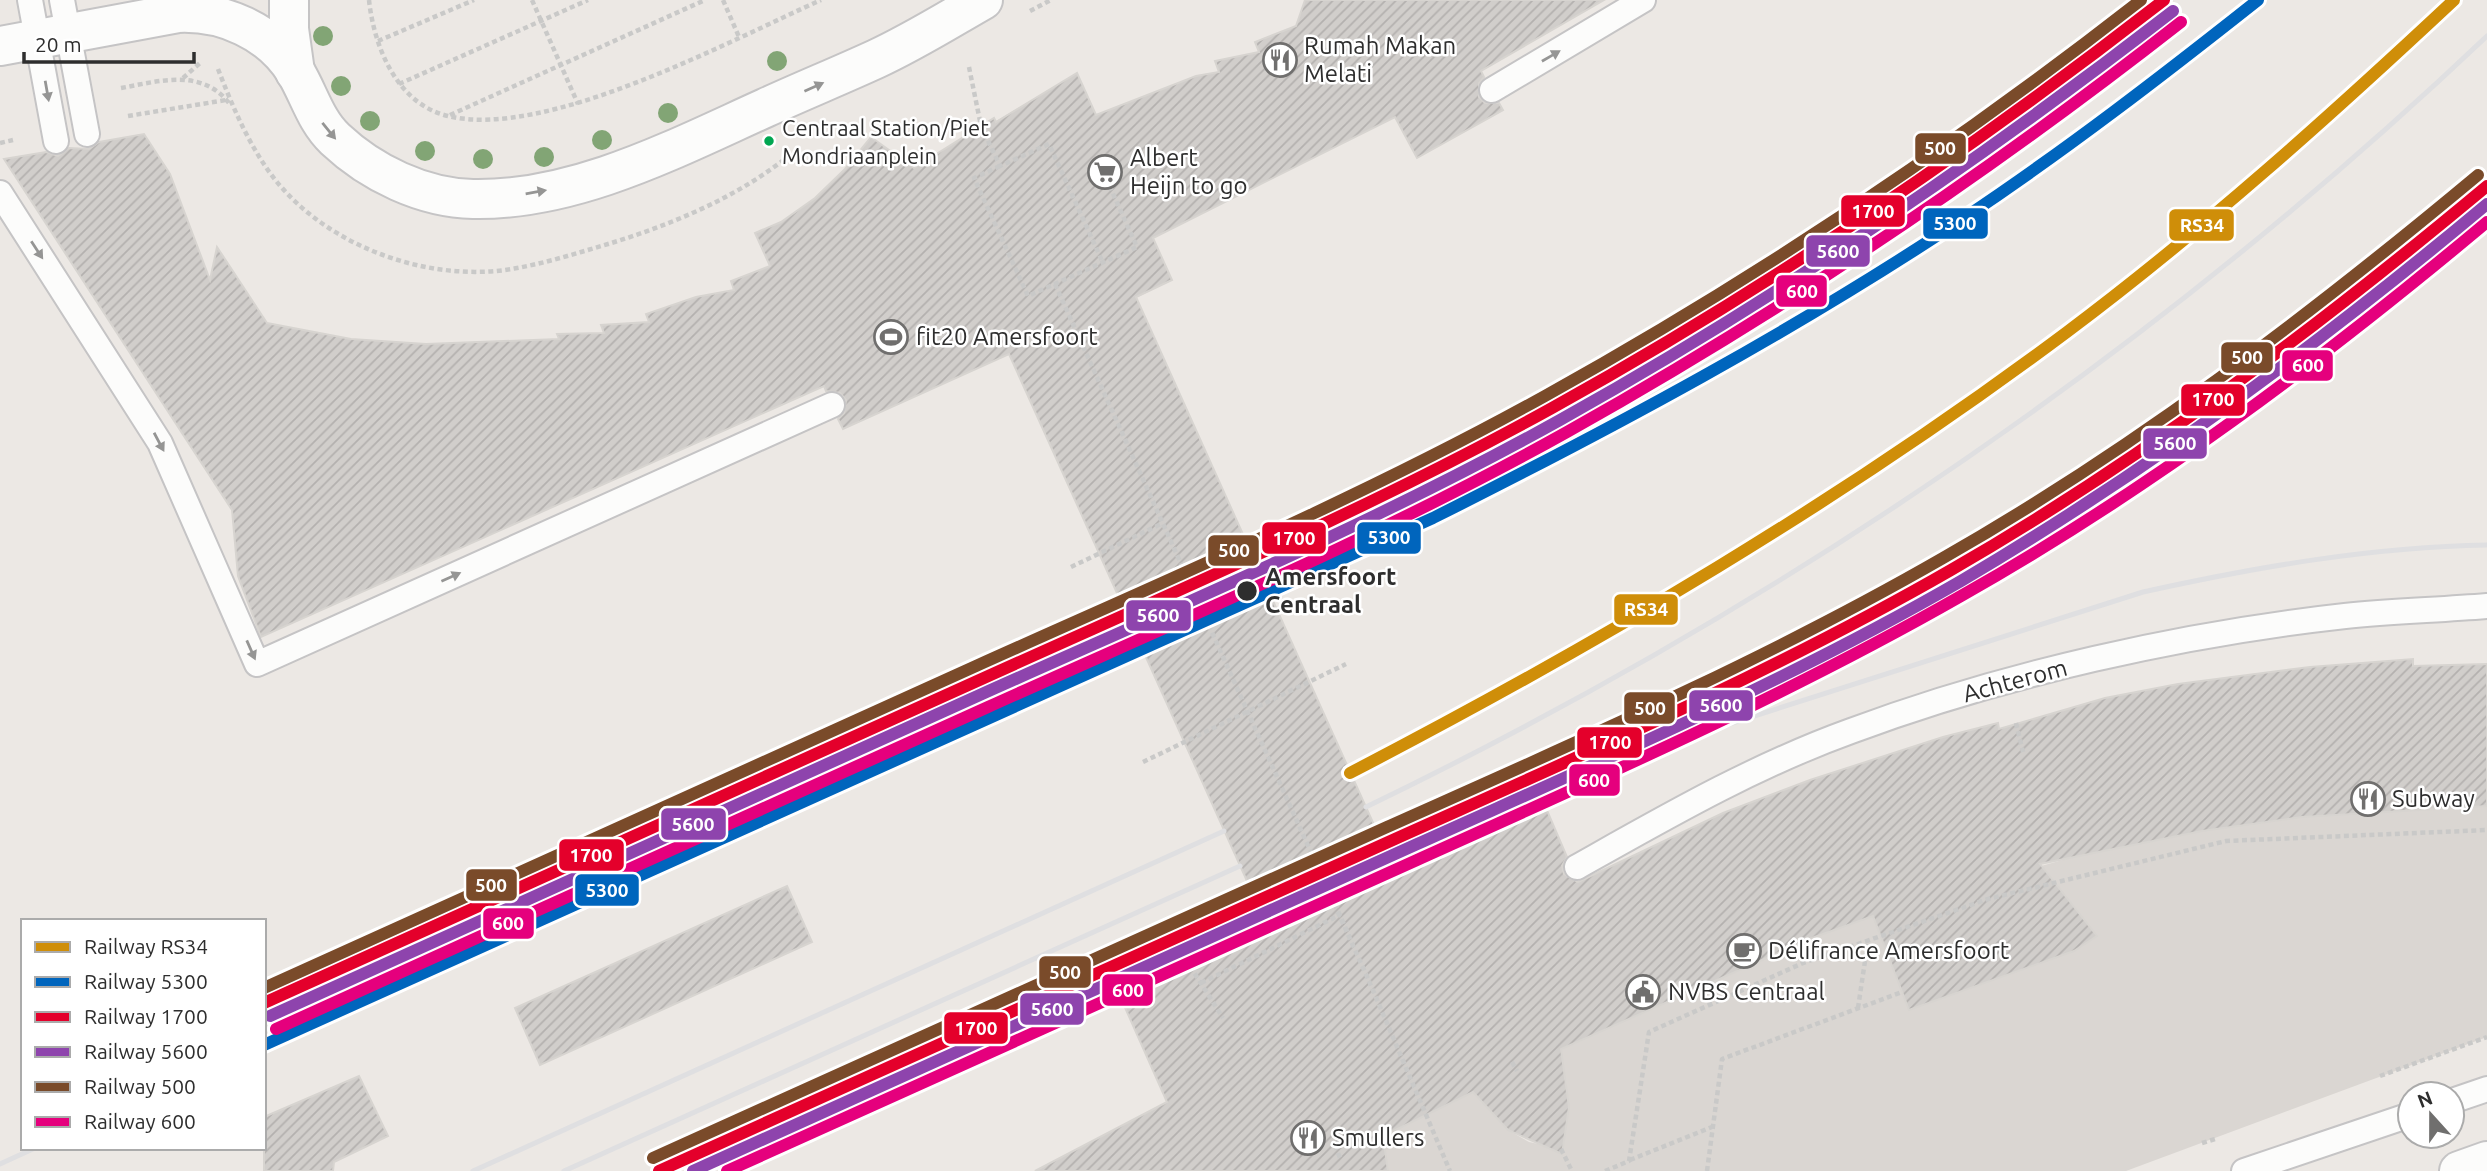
<svg xmlns="http://www.w3.org/2000/svg" width="2487" height="1171" font-family="Ubuntu,sans-serif">
<style>
.plaza{fill:#dad6d2;fill-rule:evenodd}
.building{fill:url(#building-hatch);stroke:#d7d4d0;stroke-width:2}
.lines{fill:none;stroke-linecap:round;stroke-linejoin:round}
.service-casing{stroke:#c5c4c5;stroke-width:28}
.minor-casing{stroke:#c5c4c5;stroke-width:42}
.secondary-casing{stroke:#c5c4c5;stroke-width:42}
.path{stroke:#c9c9c8;stroke-width:4.5;stroke-dasharray:5 3.5;stroke-linecap:butt}
.service{stroke:#fcfcfb;stroke-width:24}
.minor{stroke:#fcfcfb;stroke-width:38}
.secondary{stroke:#fcfcfb;stroke-width:38}
.rail{stroke:#dfdfe1;stroke-width:5}
.path-bridge{stroke:#c9c9c8;stroke-width:4.5;stroke-dasharray:5 3.5;stroke-linecap:butt}
.rail-1-casing{stroke:#fff;stroke-width:18}
.rail-2-casing{stroke:#fff;stroke-width:18}
.rail-3-casing{stroke:#fff;stroke-width:18}
.rail-4-casing{stroke:#fff;stroke-width:18}
.rail-5-casing{stroke:#fff;stroke-width:18}
.rail-6-casing{stroke:#fff;stroke-width:18}
.rail-1{stroke:#cf8e09;stroke-width:12}
.rail-2{stroke:#0065bd;stroke-width:12}
.rail-3{stroke:#e4002b;stroke-width:12}
.rail-4{stroke:#8e44ad;stroke-width:12}
.rail-5{stroke:#7a4b2a;stroke-width:12}
.rail-6{stroke:#e5007d;stroke-width:12}
.tree{fill:#82a575}
.oneway{fill:#959594}
.bus-dot{fill:#00a651;stroke:#fff;stroke-width:2.5}
.stop-dot{fill:#2e2e2e;stroke:#fff;stroke-width:2.5}
.labels{text-anchor:middle;stroke-width:5;stroke-linejoin:round;paint-order:stroke}
.bus-label{font-size:22px;fill:#2e2e2e;stroke:#fff;text-anchor:start}
.poi-label{font-size:24px;fill:#2e2e2e;stroke:#fff;text-anchor:start}
.stop-label{font-size:24px;font-weight:bold;fill:#2e2e2e;stroke:#fff;text-anchor:start}
.street-label{font-size:24px;fill:#2e2e2e;stroke:#fff}
.line-badge{stroke:#fff;stroke-width:2.5}
.badge-label{font-size:19px;text-anchor:middle;font-weight:bold;fill:#fff}
</style>
<defs>
<pattern id="building-hatch" width="6" height="6" patternUnits="userSpaceOnUse" patternTransform="scale(1.75)"><rect width="6" height="6" fill="#d1cecb"/><path d="M-1 1l2-2M0 6l6-6M5 7l2-2" fill="none" stroke="#b4b1af"/></pattern>
</defs>
<rect width="100%" height="100%" fill="#ece8e4"/>
<path class="plaza" d="M1077 73 1172 280 1136 298 1379 835 1445 806 1457 831 1742 966 1836 928 1933 896 2099 850 2487 777V1037L2126 1171H1388L1385 1155 1199 946 1188 921 1252 892 1009 354 994 119 996 121ZM2084 944 2074 951 1909 1010 1895 973ZM1560 1065 1566 1081 1569 1107 1561 1149 1529 1142 1508 1130 1479 1097Z"/>
<g class="building">
<polygon points="1305,0 1604,0 1481,71 1484,77 1479,83 1479,97 1485,103 1499,103 1503,110 1417,158 1395,117 1153,238 1172,280 1136,297 1379,836 1445,806 1456,831 1540,794 1567,857 1562,866 1564,874 1578,882 1723,813 1810,780 1943,737 1998,723 1999,729 2105,698 2178,684 2310,667 2413,659 2413,666 2487,664 2487,806 2302,817 2202,831 2040,864 2097,936 2074,951 1909,1010 1873,916 1812,938 1561,1049 1569,1107 1562,1154 1508,1130 1473,1092 1383,1136 1388,1171 1035,1171 1167,1102 1115,985 1199,946 1188,921 1252,892 1009,354 843,429 838,419 844,413 846,400 840,393 826,391 824,386 261,637 238,576 232,510 4,159 46,152 58,156 69,148 89,149 99,142 144,134 170,174 210,280 217,247 267,323 351,339 426,344 559,339 557,334 604,333 601,325 649,322 646,314 696,297 734,290 731,281 770,266 755,233 781,222 815,198 845,169 871,137 914,168 994,118 996,122 1077,73 1096,115 1196,76 1219,72 1215,61 1259,52 1255,42 1296,26"/>
<polygon points="787,886 812,942 540,1065 515,1008"/>
<polygon points="359,1076 388,1136 334,1162 333,1171 264,1171 264,1117"/>
</g>
<g class="lines">
<g class="service-casing">
<g id="service">
<polyline points="30,0 56,141"/>
<polyline points="62,0 87,134"/>
<polyline points="1492,90 1643,0"/>
<polyline points="0,193 160,443 257,664 832,405"/>
<path d="M1577 867C1666 817 1754 766 1851 731 2004 674 2182 634 2345 616 2392 611 2440 610 2487 606"/>
<polyline points="2452,1101 2487,1089"/>
<polyline points="2244,1171 2410,1115"/>
</g>
</g>
<g class="minor-casing">
<g id="minor">
<polyline points="289,0 289,29 295,72"/>
<path d="M0 46 178 13C223 11 270 31 295 71 309 94 315 120 335 139 371 173 423 198 473 199 575 201 674 149 765 108 802 91 839 76 876 59 913 42 948 20 983 0"/>
</g>
</g>
<g class="secondary-casing">
<polyline id="secondary" points="2459,1171 2487,1161"/>
</g>
<g class="path">
<path d="M369 0C374 47 397 104 448 116 546 140 729 41 821 0"/>
<polyline points="532,0 578,104"/>
<polyline points="723,0 739,37"/>
<polyline points="1030,11 1051,0"/>
<polyline points="378,41 474,0"/>
<polyline points="969,67 981,126 1000,166 1049,144 1103,263"/>
<path d="M218 69C232 105 247 141 270 173 321 243 420 281 505 270 540 265 574 254 608 244 671 225 741 196 792 153"/>
<polyline points="183,78 200,63"/>
<polyline points="399,84 588,0"/>
<path d="M121 88C160 81 201 68 229 103"/>
<polyline points="450,115 705,0"/>
<polyline points="128,116 226,100"/>
<polyline points="0,143 13,140"/>
<polyline points="1000,166 974,178 1028,296 1137,247 1110,187"/>
<polyline points="1071,567 1161,524"/>
<polyline points="2016,723 2023,752"/>
<polyline points="1143,762 1346,664"/>
<polyline points="1328,888 1349,936"/>
<polyline points="1181,952 1223,1018"/>
<polyline points="1369,981 1450,1171"/>
<polyline points="1201,983 1340,915"/>
<polyline points="1858,1008 1868,941"/>
<polyline points="1512,1062 1517,1071"/>
<polyline points="2380,1076 2487,1037"/>
<polyline points="2202,1143 2215,1139"/>
<polyline points="1335,1145 1340,1158"/>
<polyline points="1561,1149 1572,1171"/>
<polyline points="1630,1160 1712,1127"/>
<polyline points="1605,1171 1629,1161 1649,1032 1803,963 1988,899 2226,841 2487,830"/>
<polyline points="1707,1171 1722,1059 1902,992"/>
</g>
<use href="#service" class="service"/>
<use href="#minor" class="minor"/>
<use href="#secondary" class="secondary"/>
<g class="rail">
<path d="M1366 807C1778 608 2155 351 2487 36"/>
<path d="M1451 820 1582 771 2143 592C2256 567 2371 547 2487 545"/>
<polyline points="0,1164 35,1148"/>
<polyline points="473,1171 1224,831"/>
<polyline points="564,1171 1240,866"/>
</g>
<polyline class="path-bridge" points="1055,284 1369,981"/>
<g class="rail-1-casing">
<path id="rail-1" d="M1350 773C1600 643 1841 501 2067 332 2203 230 2330 116 2454 0"/>
</g>
<g class="rail-2-casing">
<path id="rail-2" d="M264 1045 1433 518C1615 427 1794 331 1964 218 2066 150 2162 76 2258 0"/>
</g>
<g class="rail-3-casing">
<g id="rail-3">
<path d="M264 1003C501 896 738 789 975 682 1169 594 1366 511 1552 408 1767 289 1970 151 2164 0"/>
<path d="M659 1171C904 1060 1149 950 1395 839 1582 755 1772 673 1951 570 2142 460 2318 327 2487 186"/>
</g>
</g>
<g class="rail-4-casing">
<g id="rail-4">
<path d="M270 1016C507 909 744 801 982 694 1176 607 1373 524 1560 420 1775 300 1978 162 2173 11"/>
<path d="M693 1171C933 1062 1174 954 1415 845 1599 762 1786 682 1961 581 2148 471 2321 343 2487 204"/>
</g>
</g>
<g class="rail-5-casing">
<g id="rail-5">
<path d="M264 988C501 881 738 773 976 666 1167 580 1361 498 1545 396 1754 280 1953 147 2141 0"/>
<path d="M653 1158C898 1047 1143 937 1387 827 1575 743 1764 661 1943 558 2134 449 2309 316 2478 175"/>
</g>
</g>
<g class="rail-6-casing">
<g id="rail-6">
<path d="M276 1029C513 921 751 814 988 707 1183 619 1381 536 1567 432 1783 311 1987 174 2181 22"/>
<path d="M727 1171C956 1067 1187 964 1417 860 1601 777 1786 696 1961 596 2149 490 2322 360 2487 222"/>
</g>
</g>
<use href="#rail-1" class="rail-1"/>
<use href="#rail-2" class="rail-2"/>
<use href="#rail-3" class="rail-3"/>
<use href="#rail-4" class="rail-4"/>
<use href="#rail-5" class="rail-5"/>
<use href="#rail-6" class="rail-6"/>
</g>
<g class="tree">
<circle cx="323" cy="36" r="10"/>
<circle cx="777" cy="61" r="10"/>
<circle cx="341" cy="86" r="10"/>
<circle cx="668" cy="113" r="10"/>
<circle cx="370" cy="121" r="10"/>
<circle cx="602" cy="140" r="10"/>
<circle cx="425" cy="151" r="10"/>
<circle cx="544" cy="157" r="10"/>
<circle cx="483" cy="159" r="10"/>
</g>
<defs><path id="oneway-solid" d="M-6-.8H1V-3.2L6.5 0L1 3.2V.8H-6Z" transform="scale(1.75)"/></defs>
<g class="oneway">
<use href="#oneway-solid" transform="translate(1551 56) rotate(-30)"/>
<use href="#oneway-solid" transform="translate(814 87) rotate(-24)"/>
<use href="#oneway-solid" transform="translate(47 91) rotate(80)"/>
<use href="#oneway-solid" transform="translate(329 131) rotate(51)"/>
<use href="#oneway-solid" transform="translate(536 192) rotate(-10)"/>
<use href="#oneway-solid" transform="translate(37 250) rotate(57)"/>
<use href="#oneway-solid" transform="translate(159 442) rotate(62)"/>
<use href="#oneway-solid" transform="translate(451 577) rotate(-24)"/>
<use href="#oneway-solid" transform="translate(251 650) rotate(66)"/>
</g>
<defs>
<g id="restaurant-ring" transform="scale(1.75)"><circle r="9.5" fill="#fff" stroke="#706f6e" stroke-width="1.5"/><path d="M-5-6h1v4h1v-4h1v4h1v-4h1v5L-1.5 .5V6h-2V.5L-5-1ZM5-6V6H3V1.5H1.5Q1.5-4 5-6Z" fill="#706f6e"/></g>
<g id="supermarket-ring" transform="scale(1.75)"><circle r="9.5" fill="#fff" stroke="#706f6e" stroke-width="1.5"/><path d="M-6-5.5h2.5l.6 2H6L4.5 2H-2.5L-4.4-4H-6ZM-1.5 3.2a1.3 1.3 0 1 0 .1 0ZM3 3.2a1.3 1.3 0 1 0 .1 0Z" fill="#706f6e"/></g>
<g id="stadium-ring" transform="scale(1.75)"><circle r="9.5" fill="#fff" stroke="#706f6e" stroke-width="1.5"/><path d="M0-5a6.5 5 0 1 0 0 10a6.5 5 0 1 0 0-10ZM-3.5-1.8h7v3.6h-7Z" fill="#706f6e"/></g>
<g id="cafe-ring" transform="scale(1.75)"><circle r="9.5" fill="#fff" stroke="#706f6e" stroke-width="1.5"/><path d="M-5.5-4.5H6V0H3Q3 3.5 0 3.5H-2.5Q-5.5 3.5-5.5 0ZM3-3.2v2h1.7v-2ZM-6 4.5H4V6H-6Z" fill="#706f6e"/></g>
<g id="civic-ring" transform="scale(1.75)"><circle r="9.5" fill="#fff" stroke="#706f6e" stroke-width="1.5"/><path d="M-.6-6.5H3V-4.5H.6V-3L4-1V1h2V6H-6V1h2V-1L-.6-3ZM-1.2 2.5V6h2.4V2.5Z" fill="#706f6e"/></g>
</defs>
<g fill-rule="evenodd">
<use href="#restaurant-ring" x="1280" y="60"/>
<use href="#supermarket-ring" x="1105" y="172"/>
<use href="#stadium-ring" x="891" y="337"/>
<use href="#restaurant-ring" x="2368" y="799"/>
<use href="#cafe-ring" x="1744" y="951"/>
<use href="#civic-ring" x="1643" y="992"/>
<use href="#restaurant-ring" x="1308" y="1138"/>
</g>
<circle class="bus-dot" cx="769" cy="141" r="6"/>
<circle class="stop-dot" cx="1247" cy="591" r="11"/>
<g class="labels">
<g class="bus-label">
<text x="782" y="136">Centraal Station/Piet<tspan x="782" dy="28">Mondriaanplein</tspan></text>
</g>
<g class="poi-label">
<text x="1304" y="54">Rumah Makan<tspan x="1304" dy="28">Melati</tspan></text>
<text x="1130" y="166">Albert<tspan x="1130" dy="28">Heijn to go</tspan></text>
<text x="916" y="345">fit20 Amersfoort</text>
<text x="2392" y="807">Subway</text>
<text x="1768" y="959">Délifrance Amersfoort</text>
<text x="1668" y="1000">NVBS Centraal</text>
<text x="1332" y="1146">Smullers</text>
</g>
<g class="stop-label">
<text x="1265" y="585">Amersfoort<tspan x="1265" dy="28">Centraal</tspan></text>
</g>
<g class="street-label">
<text transform="translate(2015 681) rotate(-15)" y="8">Achterom</text>
</g>
</g>
<g class="line-badge">
<rect x="1914" y="132" width="53" height="33" rx="7" fill="#7a4b2a"/>
<rect x="1840" y="194" width="66" height="34" rx="7" fill="#e4002b"/>
<rect x="1922" y="207" width="67" height="33" rx="7" fill="#0065bd"/>
<rect x="2168" y="208" width="67" height="34" rx="7" fill="#cf8e09"/>
<rect x="1805" y="234" width="66" height="34" rx="7" fill="#8e44ad"/>
<rect x="1775" y="274" width="53" height="34" rx="7" fill="#e5007d"/>
<rect x="2220" y="341" width="54" height="33" rx="7" fill="#7a4b2a"/>
<rect x="2281" y="349" width="53" height="33" rx="7" fill="#e5007d"/>
<rect x="2180" y="383" width="66" height="34" rx="7" fill="#e4002b"/>
<rect x="2142" y="427" width="66" height="33" rx="7" fill="#8e44ad"/>
<rect x="1356" y="521" width="66" height="34" rx="7" fill="#0065bd"/>
<rect x="1261" y="521" width="66" height="34" rx="7" fill="#e4002b"/>
<rect x="1207" y="534" width="53" height="33" rx="7" fill="#7a4b2a"/>
<rect x="1613" y="593" width="66" height="33" rx="7" fill="#cf8e09"/>
<rect x="1125" y="599" width="67" height="33" rx="7" fill="#8e44ad"/>
<rect x="1688" y="689" width="66" height="33" rx="7" fill="#8e44ad"/>
<rect x="1623" y="691" width="53" height="34" rx="7" fill="#7a4b2a"/>
<rect x="1576" y="726" width="67" height="33" rx="7" fill="#e4002b"/>
<rect x="1568" y="763" width="53" height="34" rx="7" fill="#e5007d"/>
<rect x="660" y="807" width="67" height="34" rx="7" fill="#8e44ad"/>
<rect x="558" y="838" width="67" height="34" rx="7" fill="#e4002b"/>
<rect x="465" y="868" width="53" height="34" rx="7" fill="#7a4b2a"/>
<rect x="574" y="873" width="66" height="34" rx="7" fill="#0065bd"/>
<rect x="482" y="907" width="53" height="33" rx="7" fill="#e5007d"/>
<rect x="1038" y="955" width="54" height="34" rx="7" fill="#7a4b2a"/>
<rect x="1101" y="973" width="53" height="34" rx="7" fill="#e5007d"/>
<rect x="1019" y="992" width="66" height="34" rx="7" fill="#8e44ad"/>
<rect x="943" y="1011" width="66" height="34" rx="7" fill="#e4002b"/>
</g>
<g class="badge-label">
<text x="1940" y="155">500</text>
<text x="1873" y="218">1700</text>
<text x="1955" y="230">5300</text>
<text x="2202" y="232">RS34</text>
<text x="1838" y="258">5600</text>
<text x="1802" y="298">600</text>
<text x="2247" y="364">500</text>
<text x="2308" y="372">600</text>
<text x="2213" y="406">1700</text>
<text x="2175" y="450">5600</text>
<text x="1389" y="544">5300</text>
<text x="1294" y="545">1700</text>
<text x="1234" y="557">500</text>
<text x="1646" y="616">RS34</text>
<text x="1158" y="622">5600</text>
<text x="1721" y="712">5600</text>
<text x="1650" y="715">500</text>
<text x="1610" y="749">1700</text>
<text x="1594" y="787">600</text>
<text x="693" y="831">5600</text>
<text x="591" y="862">1700</text>
<text x="491" y="892">500</text>
<text x="607" y="897">5300</text>
<text x="508" y="930">600</text>
<text x="1065" y="979">500</text>
<text x="1128" y="997">600</text>
<text x="1052" y="1016">5600</text>
<text x="976" y="1035">1700</text>
</g>
<rect x="21" y="919" width="245" height="231" fill="#ffffff" stroke="#ababab" stroke-width="2"/>
<rect x="35" y="942" width="35" height="10" fill="#cf8e09" stroke="#ababab" stroke-width="2"/>
<text x="84" y="954" font-size="21" fill="#2e2e2e">Railway RS34</text>
<rect x="35" y="977" width="35" height="10" fill="#0065bd" stroke="#ababab" stroke-width="2"/>
<text x="84" y="989" font-size="21" fill="#2e2e2e">Railway 5300</text>
<rect x="35" y="1012" width="35" height="10" fill="#e4002b" stroke="#ababab" stroke-width="2"/>
<text x="84" y="1024" font-size="21" fill="#2e2e2e">Railway 1700</text>
<rect x="35" y="1047" width="35" height="10" fill="#8e44ad" stroke="#ababab" stroke-width="2"/>
<text x="84" y="1059" font-size="21" fill="#2e2e2e">Railway 5600</text>
<rect x="35" y="1082" width="35" height="10" fill="#7a4b2a" stroke="#ababab" stroke-width="2"/>
<text x="84" y="1094" font-size="21" fill="#2e2e2e">Railway 500</text>
<rect x="35" y="1117" width="35" height="10" fill="#e5007d" stroke="#ababab" stroke-width="2"/>
<text x="84" y="1129" font-size="21" fill="#2e2e2e">Railway 600</text>
<g transform="translate(2431 1115) rotate(339)"><circle r="33" fill="#ffffff" stroke="#ababab" stroke-width="2"/>
<path d="M0-5L12 26L0 18L-12 26Z" fill="#706f6e"/>
<text y="-10" font-size="19" font-weight="bold" text-anchor="middle" fill="#2e2e2e">N</text>
</g>
<path d="M24 52v10h170v-10" fill="none" stroke="#2e2e2e" stroke-width="3.5"/>
<text x="35" y="52" font-size="21" fill="#2e2e2e" stroke="#ffffff" stroke-width="5" paint-order="stroke">20 m</text>
</svg>
